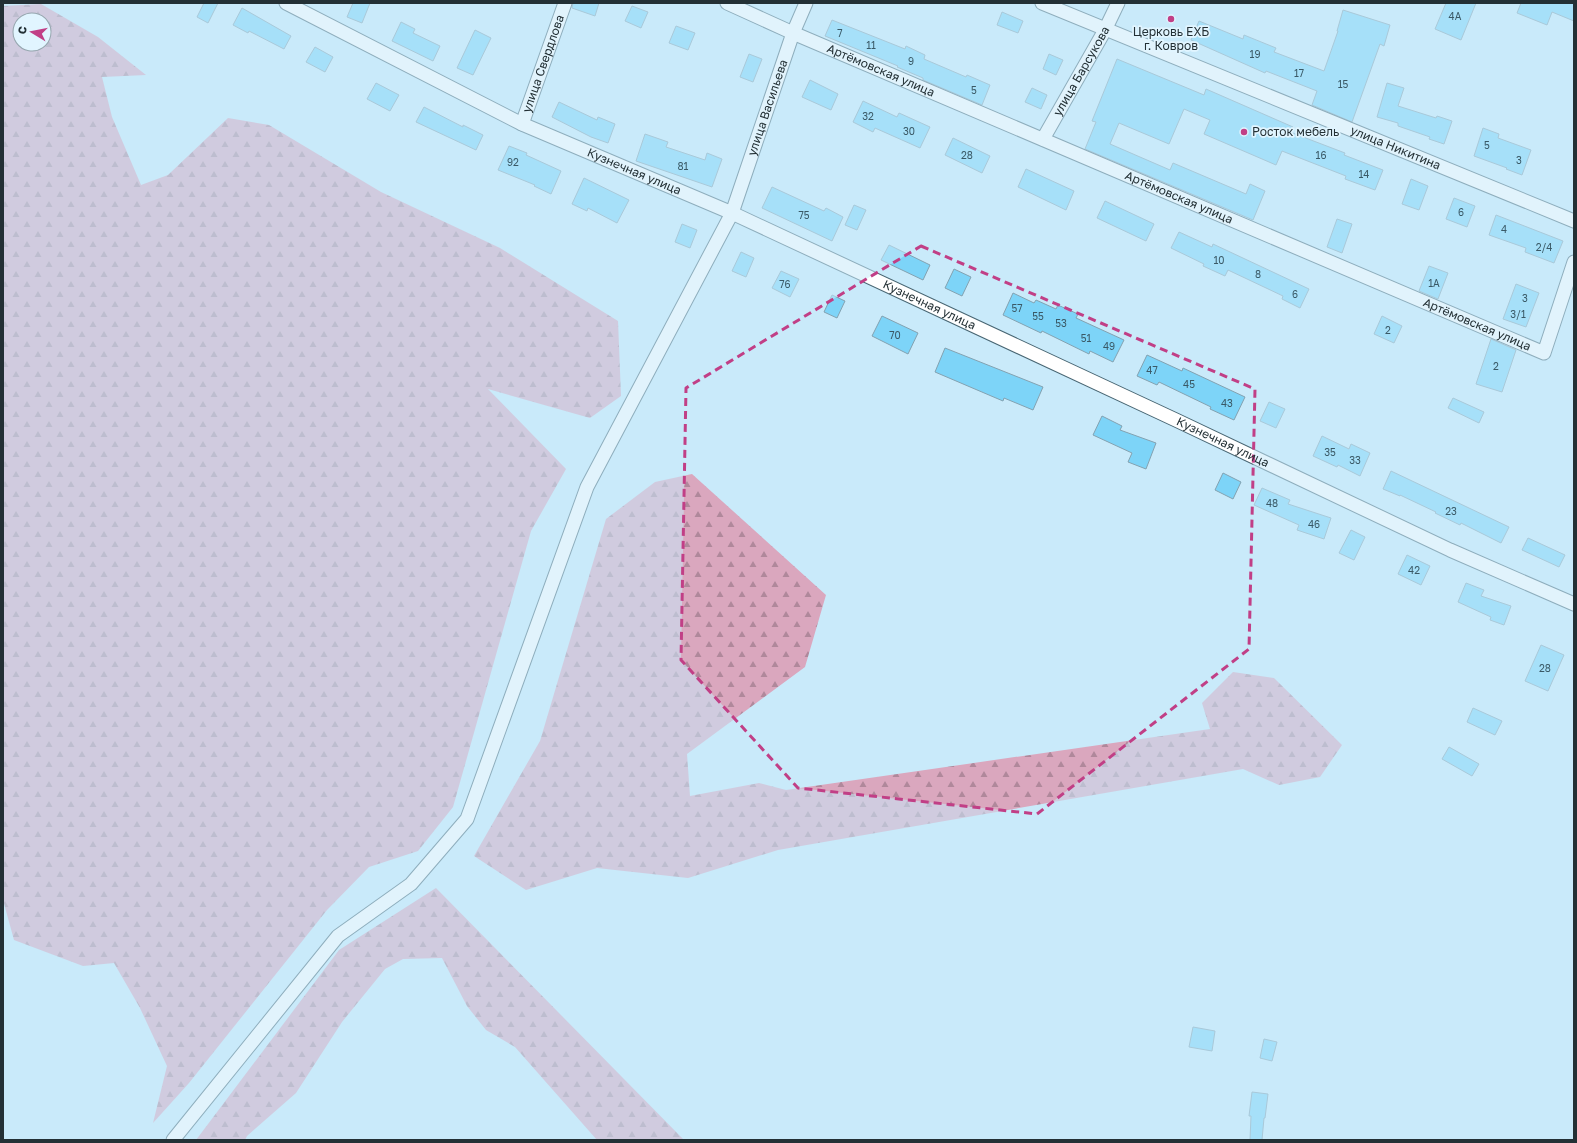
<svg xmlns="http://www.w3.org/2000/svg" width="1577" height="1143" font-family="'Golos Text',sans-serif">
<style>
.forest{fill:url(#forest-firs);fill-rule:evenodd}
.building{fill:#7dd4f8;stroke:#83a2b1}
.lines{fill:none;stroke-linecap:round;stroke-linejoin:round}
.street-casing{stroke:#486673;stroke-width:15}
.street{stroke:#fff;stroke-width:13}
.marked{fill:none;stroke:#c13f86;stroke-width:3;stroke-dasharray:8 5;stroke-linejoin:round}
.poi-dot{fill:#c13f86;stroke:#e1f5ff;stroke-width:1.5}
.labels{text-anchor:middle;stroke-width:3.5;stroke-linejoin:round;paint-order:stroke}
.number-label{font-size:10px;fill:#3a5966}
.poi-label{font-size:12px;fill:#233035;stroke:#e1f5ff}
.street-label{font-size:12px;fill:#233035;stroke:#e1f5ff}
</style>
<defs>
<pattern id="forest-firs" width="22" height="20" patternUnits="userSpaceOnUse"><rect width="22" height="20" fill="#daa7be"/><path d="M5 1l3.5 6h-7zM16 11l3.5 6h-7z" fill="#b0889b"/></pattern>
</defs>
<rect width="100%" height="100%" fill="#c9eafa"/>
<g class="forest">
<path d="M41 4 98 37 146 75 102 77 112 117 141 185 168 175 228 118 269 125 381 192 500 248 618 321 621 396 590 418 488 389 566 469 531 531 453 807 418 851 369 867 327 910 189 1083 153 1123 167 1066 140 1008 114 963 83 966 14 940 3 900V6ZM20 20H44V44H20Z"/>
<polygon points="692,474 826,595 805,667 687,754 690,796 759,783 786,790 1210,729 1202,703 1233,672 1274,678 1342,745 1320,777 1279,785 1243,769 778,850 688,878 597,868 526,890 474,856 540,741 606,519 655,482"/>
<polygon points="436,888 684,1140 597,1140 515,1047 486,1030 467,1006 442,958 403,959 385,969 342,1022 296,1093 247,1136 245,1140 196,1140 339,950"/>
</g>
<g class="building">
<polygon points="204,3 218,3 208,23 197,17"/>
<polygon points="353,3 370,3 362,23 347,17"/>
<polygon points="573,3 599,3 595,16 572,8"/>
<polygon points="1446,3 1476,3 1461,40 1435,29"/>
<polygon points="1521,3 1574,3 1574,21 1552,12 1547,25 1517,13"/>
<polygon points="632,6 648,12 641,28 625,21"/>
<polygon points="242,8 291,36 284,49 249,31 248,33 233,25"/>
<polygon points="1343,10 1390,25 1384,46 1380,44 1352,122 1312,105 1317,91 1266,71 1265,73 1191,40 1199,21 1243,39 1244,35 1276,48 1274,52 1324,71 1338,31 1337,31"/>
<polygon points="1002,12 1023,21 1018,33 997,25"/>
<polygon points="832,20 905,49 906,46 925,55 924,59 966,77 967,75 990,85 982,105 923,80 923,78 897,67 898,66 825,36"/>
<polygon points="401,22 415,29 413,33 440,46 433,61 392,41"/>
<polygon points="676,26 695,33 688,50 669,43"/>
<polygon points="475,30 491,38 473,75 457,68"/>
<polygon points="315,47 333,57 325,72 306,62"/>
<polygon points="749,54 762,59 753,82 740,77"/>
<polygon points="1049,54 1063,60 1056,75 1043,69"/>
<polygon points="1117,59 1204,95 1206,89 1293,127 1290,132 1345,153 1344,155 1383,170 1375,190 1345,179 1346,176 1282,151 1276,165 1204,134 1210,120 1184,109 1169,144 1119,123 1110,144 1170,170 1173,163 1246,194 1250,184 1265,191 1253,220 1085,149 1096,122 1092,121"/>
<polygon points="810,80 838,94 831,110 802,97"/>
<polygon points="376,83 399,95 390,111 367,99"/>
<polygon points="1387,83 1404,88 1398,106 1436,118 1437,116 1452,121 1444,144 1429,139 1430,137 1398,126 1398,123 1377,117"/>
<polygon points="1032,88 1047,95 1041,109 1025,102"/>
<polygon points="863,101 897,117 899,113 930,127 920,148 875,128 873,132 853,122"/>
<polygon points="559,102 597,120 598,117 615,124 608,143 591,137 552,117"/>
<polygon points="424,107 463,127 463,125 483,135 476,150 416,122"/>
<polygon points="1483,128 1499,134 1498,138 1531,150 1522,175 1506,169 1507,168 1474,156"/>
<polygon points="645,134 668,142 666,147 705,160 707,153 722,159 712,187 636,161"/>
<polygon points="953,138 990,156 982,173 945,155"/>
<polygon points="509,146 527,153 526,155 561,171 551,194 534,186 535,185 498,170"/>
<polygon points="1026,169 1074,191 1066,210 1018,187"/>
<polygon points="584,178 629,200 617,223 588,208 587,211 572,204"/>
<polygon points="1411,179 1428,186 1419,210 1402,204"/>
<polygon points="772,187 824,211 826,208 843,217 832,241 762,208"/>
<polygon points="1454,198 1475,206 1467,227 1446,219"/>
<polygon points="1105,201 1154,224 1146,241 1097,218"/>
<polygon points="854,205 866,210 857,230 845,225"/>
<polygon points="1496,215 1563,241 1554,263 1525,252 1526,248 1489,235"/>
<polygon points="1337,219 1352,224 1342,253 1327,247"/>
<polygon points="682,224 697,230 690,248 675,242"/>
<polygon points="1179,232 1212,247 1213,244 1309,289 1300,308 1282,299 1283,296 1228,270 1225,276 1203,266 1204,264 1171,248"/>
<polygon points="889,245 930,265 923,280 881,260"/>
<polygon points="741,252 754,258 746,277 732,271"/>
<polygon points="1429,266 1448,273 1438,299 1419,291"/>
<polygon points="954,269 971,277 962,296 945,288"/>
<polygon points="781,271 799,279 790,297 772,288"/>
<polygon points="1516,284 1539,293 1526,327 1503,319"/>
<polygon points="1013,293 1034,303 1036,300 1056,309 1058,305 1078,314 1076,318 1124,340 1113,362 1090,351 1089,354 1042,331 1041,333 1003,315"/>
<polygon points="832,295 845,301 837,318 824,312"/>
<polygon points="882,316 918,333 908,354 872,336"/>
<polygon points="1382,316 1402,326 1394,343 1374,334"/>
<polygon points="1491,339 1516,350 1502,392 1476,384"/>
<polygon points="945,348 1043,387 1033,410 1004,398 1003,401 935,372"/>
<polygon points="1147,355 1182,371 1183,368 1245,397 1234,420 1210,409 1211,407 1159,382 1157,385 1137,376"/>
<polygon points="1453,398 1484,412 1479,423 1448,408"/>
<polygon points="1269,402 1285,409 1276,428 1260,421"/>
<polygon points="1102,416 1122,426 1120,430 1156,443 1146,469 1128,462 1132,453 1093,435"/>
<polygon points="1322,436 1349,449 1351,444 1370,453 1360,476 1338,465 1337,467 1313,456"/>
<polygon points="1391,471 1509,527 1501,543 1461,523 1460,525 1435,513 1436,512 1400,495 1400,496 1383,489"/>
<polygon points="1223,473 1241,482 1233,499 1215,490"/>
<polygon points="1262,488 1290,500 1288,504 1331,518 1324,539 1297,530 1299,525 1254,505"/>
<polygon points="1351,530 1365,537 1354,560 1339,553"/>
<polygon points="1528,538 1565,555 1559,567 1522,550"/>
<polygon points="1407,555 1430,566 1421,585 1398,574"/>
<polygon points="1466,583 1484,590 1481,596 1511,606 1504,625 1490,620 1491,617 1458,602"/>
<polygon points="1541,645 1564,655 1548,691 1525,681"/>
<polygon points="1473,708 1502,721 1495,735 1467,722"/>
<polygon points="1449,747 1479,764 1472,776 1442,759"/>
<polygon points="1193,1027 1215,1031 1212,1051 1189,1047"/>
<polygon points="1264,1039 1277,1042 1272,1061 1260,1058"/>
<polygon points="1252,1092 1268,1094 1265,1118 1264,1118 1262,1140 1250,1140 1251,1116 1249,1116"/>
</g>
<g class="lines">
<g class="street-casing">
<g id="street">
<path id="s1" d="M286 3 522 124 732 213 1178 421 1450 550 1574 604"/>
<path id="s2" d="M727 3 793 33 1544 353 1574 262"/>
<path id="s3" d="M1042 3 1574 221"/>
<path id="s4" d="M522 124 565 3"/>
<path id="s5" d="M1043 139 1105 30 1118 3"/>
<path id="s6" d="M173 1140 338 936 411 884 467 819 587 487 732 213 793 33 806 3"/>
</g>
</g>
<use href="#street" class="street"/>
</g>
<path d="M0 0H1577V1143H0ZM921 246 1255 389 1249 649 1037 814 798 788 681 660 686 388Z" fill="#c9eafa" fill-opacity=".55" fill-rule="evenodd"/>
<path class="marked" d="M921 246 1255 389 1249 649 1037 814 798 788 681 660 686 388Z"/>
<g class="poi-dot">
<circle cx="1171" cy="19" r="4"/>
<circle cx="1244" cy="132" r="4"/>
</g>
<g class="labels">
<g class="number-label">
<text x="1455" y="20">4А</text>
<text x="840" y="37">7</text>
<text x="871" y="49">11</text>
<text x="1255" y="58">19</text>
<text x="911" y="65">9</text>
<text x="1299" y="77">17</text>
<text x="1343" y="88">15</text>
<text x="974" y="94">5</text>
<text x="868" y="120">32</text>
<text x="909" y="135">30</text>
<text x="1487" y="149">5</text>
<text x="967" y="159">28</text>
<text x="1321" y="159">16</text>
<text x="1519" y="164">3</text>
<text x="513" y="166">92</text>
<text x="683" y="170">81</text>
<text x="1364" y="178">14</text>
<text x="1461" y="216">6</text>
<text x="804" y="219">75</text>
<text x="1504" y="233">4</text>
<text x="1544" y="251">2/4</text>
<text x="1219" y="264">10</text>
<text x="1258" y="278">8</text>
<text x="1434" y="287">1А</text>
<text x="785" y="288">76</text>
<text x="1295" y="298">6</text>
<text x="1525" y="302">3</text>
<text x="1017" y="312">57</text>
<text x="1518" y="318">3/1</text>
<text x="1038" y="320">55</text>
<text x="1061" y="327">53</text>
<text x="1388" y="334">2</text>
<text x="895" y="339">70</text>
<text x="1086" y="342">51</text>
<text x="1109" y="350">49</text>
<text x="1496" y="370">2</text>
<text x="1152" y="374">47</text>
<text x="1189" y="388">45</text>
<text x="1227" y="407">43</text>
<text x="1330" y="456">35</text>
<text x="1355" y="464">33</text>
<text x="1272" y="507">48</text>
<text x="1451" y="515">23</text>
<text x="1314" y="528">46</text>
<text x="1414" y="574">42</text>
<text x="1545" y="672">28</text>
</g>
<g class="poi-label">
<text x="1171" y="36">Церковь ЕХБ<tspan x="1171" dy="14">г. Ковров</tspan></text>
<text x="1252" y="136" text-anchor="start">Росток мебель</text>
</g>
<g class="street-label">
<text dy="4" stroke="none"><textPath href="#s4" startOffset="64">улица Свердлова</textPath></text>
<text dy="4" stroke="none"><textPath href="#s2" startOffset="168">Артёмовская улица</textPath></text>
<text dy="4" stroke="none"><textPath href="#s5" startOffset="78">улица Барсукова</textPath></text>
<text dy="4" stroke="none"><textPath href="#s6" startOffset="1212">улица Васильева</textPath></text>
<text dy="4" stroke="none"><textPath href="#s3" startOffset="382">улица Никитина</textPath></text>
<text dy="4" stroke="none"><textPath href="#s1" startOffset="387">Кузнечная улица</textPath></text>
<text dy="4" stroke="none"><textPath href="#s2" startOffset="492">Артёмовская улица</textPath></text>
<text dy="4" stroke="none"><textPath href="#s1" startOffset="711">Кузнечная улица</textPath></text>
<text dy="4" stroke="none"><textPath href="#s2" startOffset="816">Артёмовская улица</textPath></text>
<text dy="4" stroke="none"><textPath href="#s1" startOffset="1035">Кузнечная улица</textPath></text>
</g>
</g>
<rect width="1577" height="1143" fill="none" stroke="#233035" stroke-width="8"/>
<g transform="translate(32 32) rotate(280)"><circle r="19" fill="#e1f5ff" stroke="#95a6ae"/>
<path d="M0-3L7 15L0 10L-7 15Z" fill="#c13f86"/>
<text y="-6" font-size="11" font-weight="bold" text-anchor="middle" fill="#233035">С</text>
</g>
</svg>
